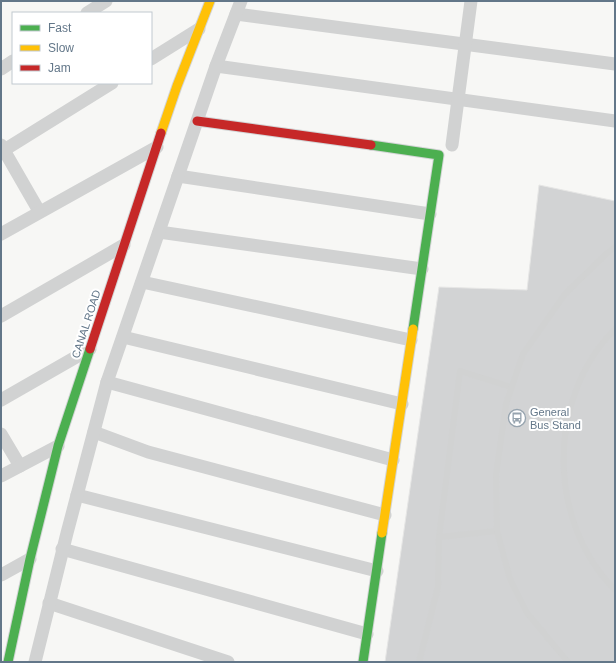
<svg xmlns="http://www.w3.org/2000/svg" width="616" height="663" font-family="Helvetica,sans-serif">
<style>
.building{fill:#d2d3d4;stroke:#e6e6e5}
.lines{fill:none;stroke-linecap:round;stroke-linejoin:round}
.fast-casing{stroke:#d2d4d5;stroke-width:11}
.slow-casing{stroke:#d2d4d5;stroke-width:11}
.jam-casing{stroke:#d2d4d5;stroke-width:11}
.lane{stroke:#d1d2d2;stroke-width:6}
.street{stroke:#d1d2d2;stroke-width:13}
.fast{stroke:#4caf50;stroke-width:9}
.slow{stroke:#ffc107;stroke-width:9}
.jam{stroke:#c62828;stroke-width:9}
.labels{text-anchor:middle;stroke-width:4;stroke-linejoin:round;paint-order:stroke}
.street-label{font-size:11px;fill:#637789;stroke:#fff}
.poi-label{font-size:11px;fill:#637789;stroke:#fff;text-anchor:start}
</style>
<rect width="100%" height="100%" fill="#f7f7f5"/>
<polygon class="building" points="539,185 615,201 615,662 385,662 439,287 527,290"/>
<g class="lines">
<g class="fast-casing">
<g id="fast">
<polyline points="371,145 439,155 413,329"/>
<polyline points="8,662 30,559 58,446 90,349"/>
<polyline points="363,662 382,533"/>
</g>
</g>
<g class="slow-casing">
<g id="slow">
<polyline points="161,133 177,86 210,1"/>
<polyline points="382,533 413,329"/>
</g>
</g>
<g class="jam-casing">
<g id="jam">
<polyline points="197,121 371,145"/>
<polyline points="90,349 161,133"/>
</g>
</g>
<g class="lane">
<path d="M615 329C546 398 547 522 615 590"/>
<polyline points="439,537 460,371 511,387"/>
<polyline points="419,662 438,587 439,537 497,531"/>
<polyline points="568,662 527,613 510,579 497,531 496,475 506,404 523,354 565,294 606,254 615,247"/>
</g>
<g class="street">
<polyline points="87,13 106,1"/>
<polyline points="236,14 615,64"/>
<polyline points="151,59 199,29"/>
<polyline points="216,66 615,121"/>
<polyline points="1,69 13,61"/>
<polyline points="1,145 39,211"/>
<polyline points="452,145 471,1"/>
<polyline points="1,152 112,83"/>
<polyline points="178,176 430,214"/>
<polyline points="159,232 422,269"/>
<polyline points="1,234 157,147"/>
<polyline points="142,282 411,340"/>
<polyline points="1,316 124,245"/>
<polyline points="123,337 402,404"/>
<polyline points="107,382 393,460"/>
<polyline points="1,400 90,349"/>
<polyline points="94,432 148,452 385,515"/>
<polyline points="1,434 20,466"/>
<polyline points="1,476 58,446"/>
<polyline points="77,495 377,571"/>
<polyline points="62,549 367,634"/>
<polyline points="1,575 30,559"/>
<polyline points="49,603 228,662"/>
<polyline points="35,662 67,533 107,382 216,66 241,1"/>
</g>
<use href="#fast" class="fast"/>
<use href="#slow" class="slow"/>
<use href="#jam" class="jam"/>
</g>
<defs>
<g id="bus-ring" transform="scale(0.9)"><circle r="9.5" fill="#fff" stroke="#97a4af" stroke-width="1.5"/><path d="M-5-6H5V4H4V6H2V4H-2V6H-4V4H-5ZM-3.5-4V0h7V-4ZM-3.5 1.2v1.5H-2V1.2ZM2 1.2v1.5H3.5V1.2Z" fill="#97a4af"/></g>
</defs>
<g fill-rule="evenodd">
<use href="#bus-ring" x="517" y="418"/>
</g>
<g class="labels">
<g class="street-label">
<text transform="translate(86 324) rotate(-72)" y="4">CANAL ROAD</text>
</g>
<g class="poi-label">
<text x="530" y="416">General<tspan x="530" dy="13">Bus Stand</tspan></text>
</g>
</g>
<rect width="616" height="663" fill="none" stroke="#637789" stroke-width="4"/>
<rect x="12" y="12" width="140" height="72" fill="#ffffff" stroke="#c1c9d0"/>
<rect x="20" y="25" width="20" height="6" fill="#4caf50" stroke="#c1c9d0"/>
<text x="48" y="32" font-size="12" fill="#637789">Fast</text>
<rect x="20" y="45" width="20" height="6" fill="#ffc107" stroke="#c1c9d0"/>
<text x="48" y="52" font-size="12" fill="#637789">Slow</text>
<rect x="20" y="65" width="20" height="6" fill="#c62828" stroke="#c1c9d0"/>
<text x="48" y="72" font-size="12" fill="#637789">Jam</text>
</svg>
